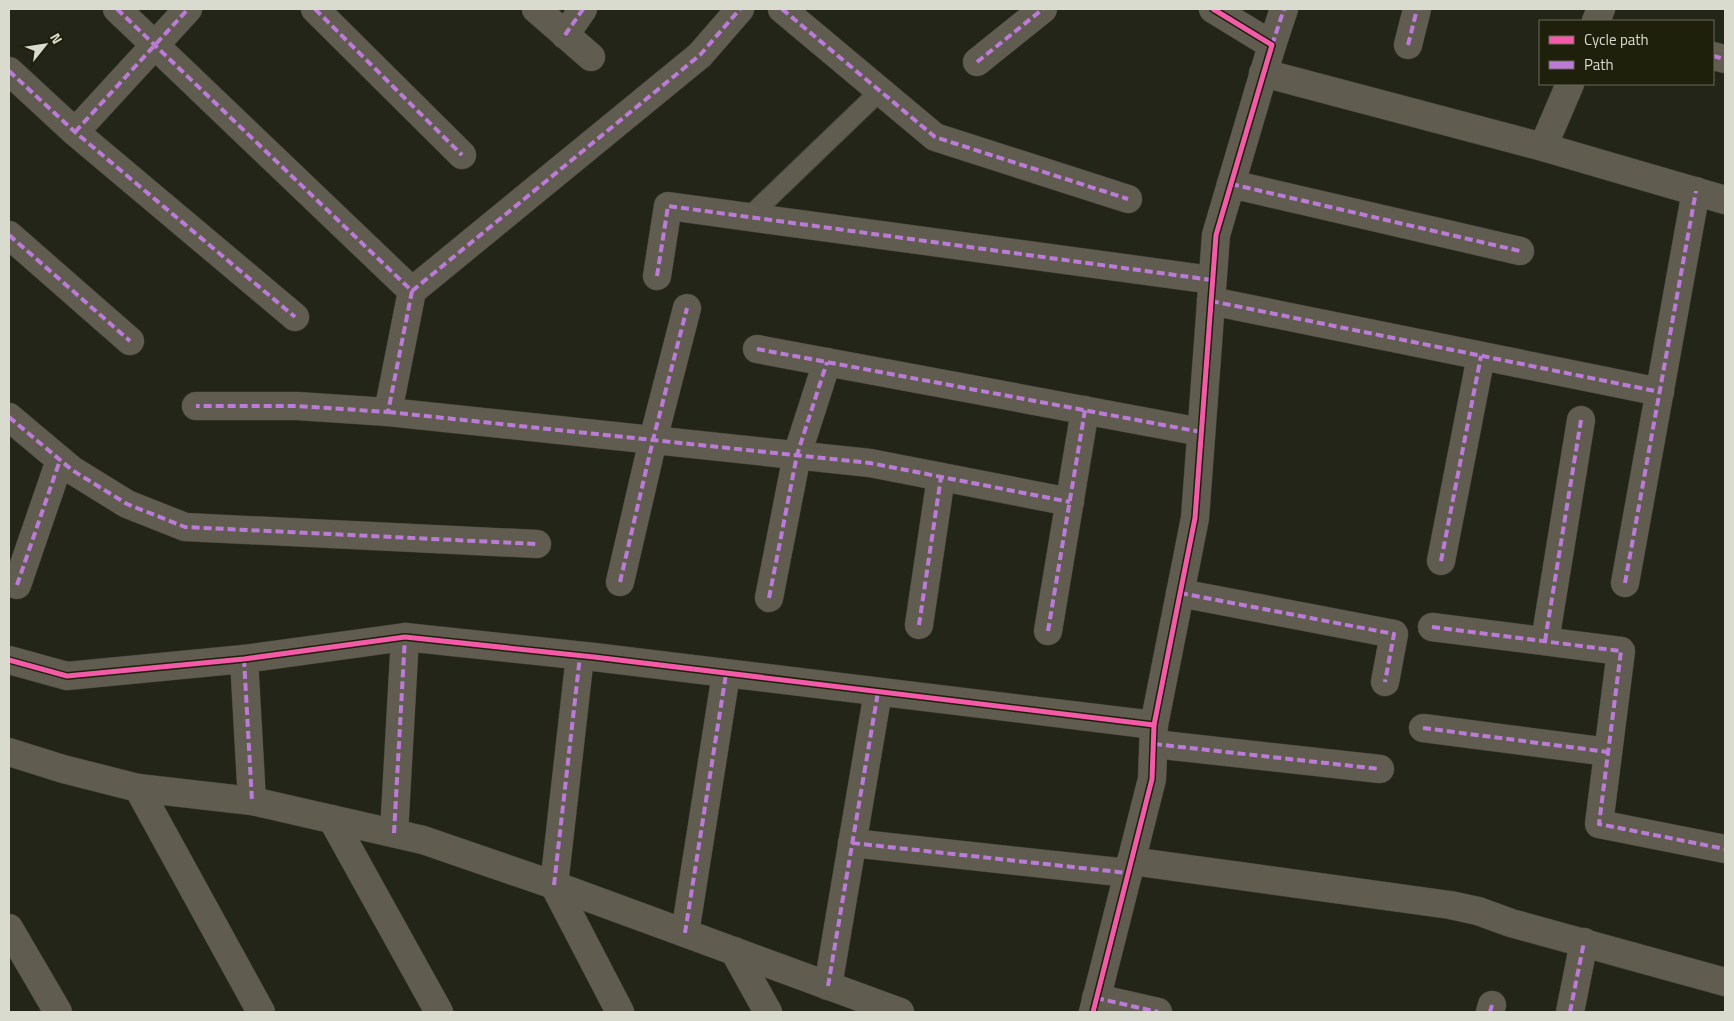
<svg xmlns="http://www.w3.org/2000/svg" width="1734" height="1021" font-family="'Titillium Web',sans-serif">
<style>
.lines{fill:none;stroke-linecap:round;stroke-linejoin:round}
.service-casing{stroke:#404137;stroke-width:21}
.minor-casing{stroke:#404137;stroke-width:29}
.service{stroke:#605c4f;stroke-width:19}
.minor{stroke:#605c4f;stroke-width:28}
.quiet{stroke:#bd7bd9;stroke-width:4;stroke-dasharray:8 4;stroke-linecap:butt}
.cycleway-casing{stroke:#1e200b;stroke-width:8}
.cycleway{stroke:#f35aa7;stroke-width:5}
</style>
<rect width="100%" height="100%" fill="#242519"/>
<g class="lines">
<g class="service-casing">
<polyline id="service" points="750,216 880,91"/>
</g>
<g class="minor-casing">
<g id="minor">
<polyline points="117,9 412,291 388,412 297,406 196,406"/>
<polyline points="315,9 462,155"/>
<polyline points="536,9 591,57"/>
<polyline points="782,9 935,137 1128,199"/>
<polyline points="1596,21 1601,9"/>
<polyline points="565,35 583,9"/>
<polyline points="1272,45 1284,9"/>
<polyline points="1408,45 1417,9"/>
<polyline points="1713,56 1725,59"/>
<polyline points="977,62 1043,9"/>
<polyline points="9,71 75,132 295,317"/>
<polyline points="1263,73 1543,147 1725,200"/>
<polyline points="75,132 188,9"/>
<polyline points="1543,147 1570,84"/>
<polyline points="1231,184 1520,251"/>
<polyline points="9,235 130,341"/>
<polyline points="657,276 668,206 1212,280"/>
<polyline points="412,291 700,55 740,9"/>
<polyline points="1211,301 1660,392"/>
<polyline points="757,349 1201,432"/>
<polyline points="388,412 870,463 1070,502"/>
<polyline points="9,417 72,470 127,504 185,527 537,544"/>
<polyline points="1441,561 1481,356"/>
<polyline points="620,582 653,440 687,308"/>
<polyline points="1625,583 1696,191"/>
<polyline points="17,585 60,460"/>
<polyline points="1180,593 1394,634 1385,682"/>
<polyline points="769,598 797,455 827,362"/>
<polyline points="919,625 941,477"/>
<polyline points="1432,627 1621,651 1599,824 1725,849"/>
<polyline points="1048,631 1085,410"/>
<polyline points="1545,641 1581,420"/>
<polyline points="580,656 554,885 620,1012"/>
<polyline points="244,659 252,801"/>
<polyline points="9,660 67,676 244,659 405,637 594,657 1154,725"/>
<polyline points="1423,728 1608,752"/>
<polyline points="1154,744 1380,769"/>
<polyline points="9,752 63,769 138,788 252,801 423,840 554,885 900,1012"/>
<polyline points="138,788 261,1012"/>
<polyline points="332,819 439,1012"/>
<polyline points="394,833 405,637"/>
<polyline points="852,843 1128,873"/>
<polyline points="1131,861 1450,905 1478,911 1511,923 1725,982"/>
<polyline points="9,928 58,1012"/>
<polyline points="685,933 726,674"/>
<polyline points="734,951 768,1012"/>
<polyline points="828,986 878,692"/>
<polyline points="1096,998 1158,1012"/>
<polyline points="1093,1012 1152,779 1154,725 1195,518 1216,235 1272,45 1213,9"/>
<polyline points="1490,1012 1492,1005"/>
<polyline points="1570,1012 1584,942"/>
</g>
</g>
<use href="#service" class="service"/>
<use href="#minor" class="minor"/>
<g class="quiet">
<polyline points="117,9 412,291 388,412 297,406 196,406"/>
<polyline points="315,9 462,155"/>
<polyline points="782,9 935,137 1128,199"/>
<polyline points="565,35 583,9"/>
<polyline points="1272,45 1284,9"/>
<polyline points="1408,45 1417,9"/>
<polyline points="1713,56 1725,59"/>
<polyline points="977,62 1043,9"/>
<polyline points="9,71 75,132 295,317"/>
<polyline points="75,132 188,9"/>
<polyline points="1231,184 1520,251"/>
<polyline points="9,235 130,341"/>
<polyline points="657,276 668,206 1212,280"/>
<polyline points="412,291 700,55 740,9"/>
<polyline points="1211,301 1660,392"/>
<polyline points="757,349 1201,432"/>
<polyline points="388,412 870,463 1070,502"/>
<polyline points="9,417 72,470 127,504 185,527 537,544"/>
<polyline points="1441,561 1481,356"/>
<polyline points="620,582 653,440 687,308"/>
<polyline points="1625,583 1696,191"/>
<polyline points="17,585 60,460"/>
<polyline points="1180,593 1394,634 1385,682"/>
<polyline points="769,598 797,455 827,362"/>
<polyline points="919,625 941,477"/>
<polyline points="1432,627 1621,651 1599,824 1725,849"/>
<polyline points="1048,631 1085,410"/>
<polyline points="1545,641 1581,420"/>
<polyline points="244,659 252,801"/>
<polyline points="1423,728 1608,752"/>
<polyline points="1154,744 1380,769"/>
<polyline points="394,833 405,637"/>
<polyline points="852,843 1128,873"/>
<polyline points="554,885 580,656"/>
<polyline points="685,933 726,674"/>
<polyline points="828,986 878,692"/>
<polyline points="1096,998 1158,1012"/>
<polyline points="1490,1012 1492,1005"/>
<polyline points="1570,1012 1584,942"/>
</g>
<g class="cycleway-casing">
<g id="cycleway">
<polyline points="9,660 67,676 244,659 405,637 594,657 1154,725"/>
<polyline points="1093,1012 1152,779 1154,725 1195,518 1216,235 1272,45 1213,9"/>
</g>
</g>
<use href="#cycleway" class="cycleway"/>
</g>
<rect width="1734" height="1021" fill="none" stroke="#d9dbce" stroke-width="20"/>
<rect x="1539" y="20" width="175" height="65" fill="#1e200b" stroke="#696b59"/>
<rect x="1549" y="36" width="25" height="8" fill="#f35aa7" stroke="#696b59"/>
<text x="1584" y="45" font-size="15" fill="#d9dbce">Cycle path</text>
<rect x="1549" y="61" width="25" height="8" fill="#bd7bd9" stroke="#696b59"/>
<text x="1584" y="70" font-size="15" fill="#d9dbce">Path</text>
<g transform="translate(45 45) rotate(60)" stroke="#1e200b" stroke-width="4" paint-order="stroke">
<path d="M0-4L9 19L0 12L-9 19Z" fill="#d9dbce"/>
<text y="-8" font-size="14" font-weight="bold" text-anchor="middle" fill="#d9dbce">N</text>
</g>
</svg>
